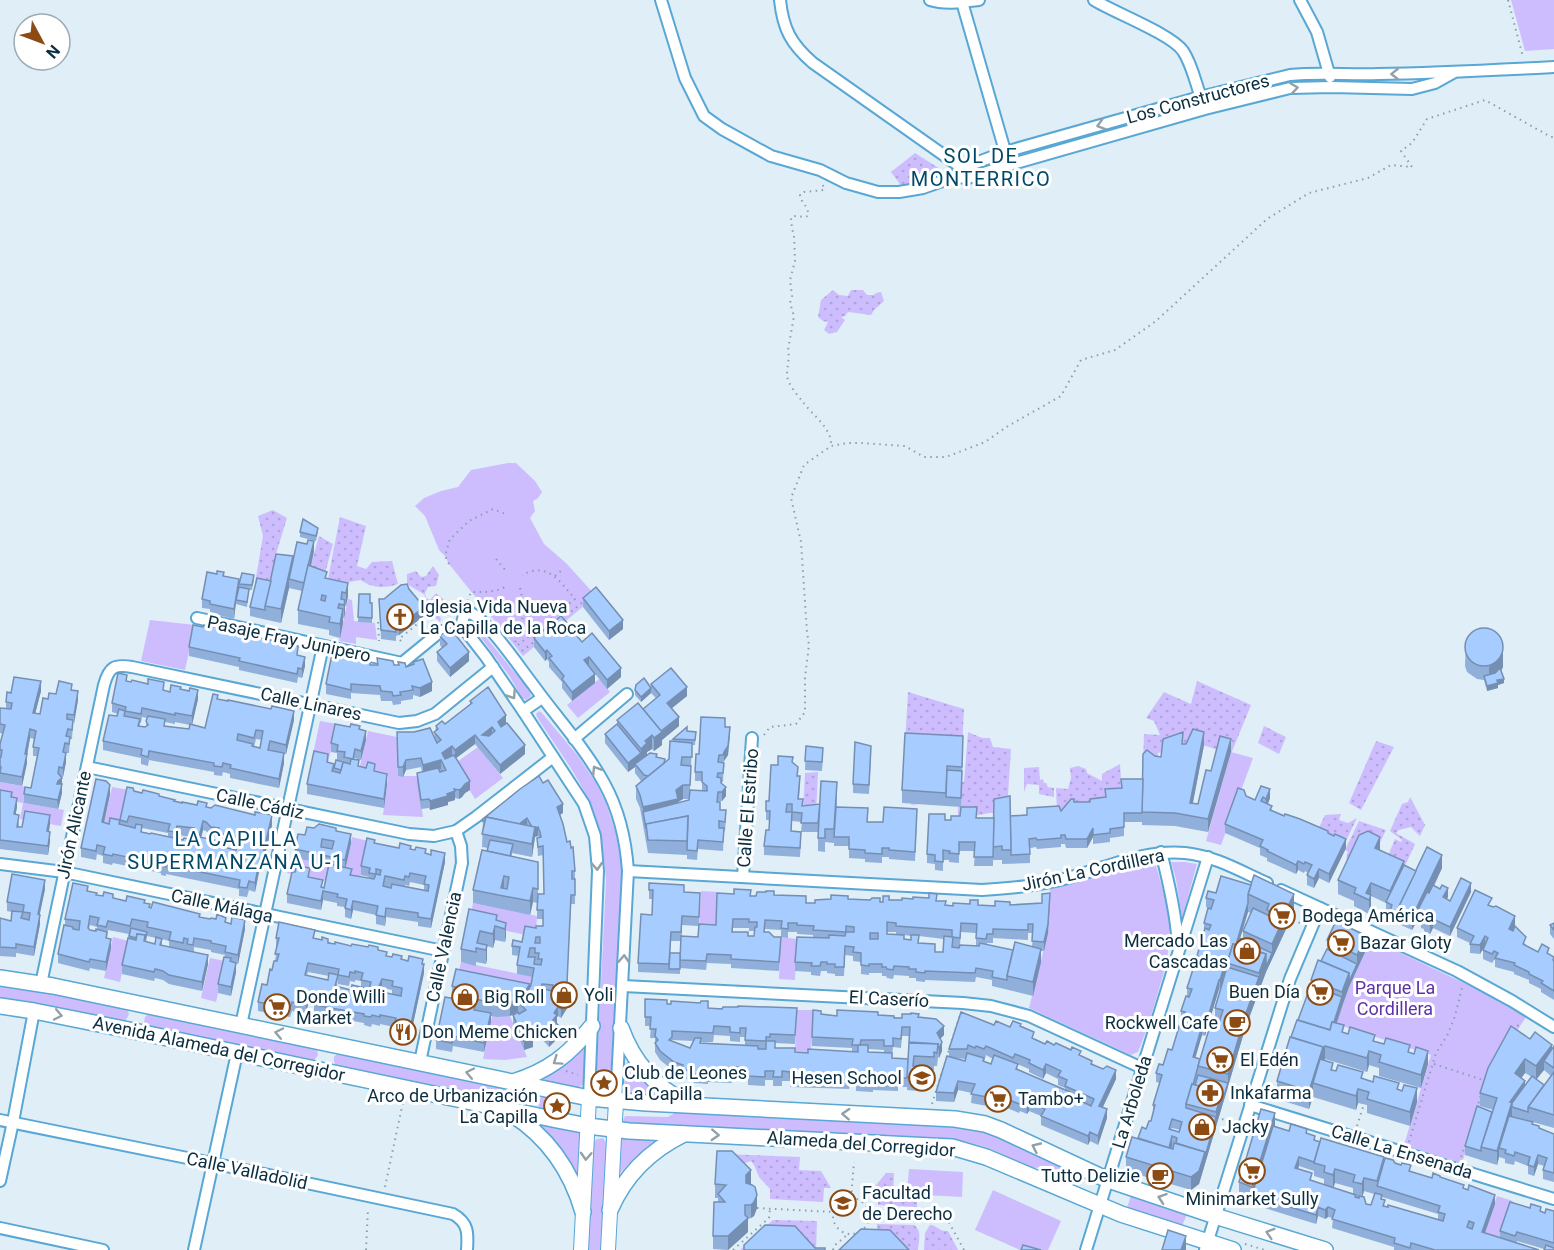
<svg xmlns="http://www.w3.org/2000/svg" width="1554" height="1250" font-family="Roboto,sans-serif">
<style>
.green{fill:#cdbdfe}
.garden{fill:url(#garden-dots)}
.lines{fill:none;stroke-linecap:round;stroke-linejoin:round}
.minor-casing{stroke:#58a7d4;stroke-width:14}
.tertiary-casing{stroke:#58a7d4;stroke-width:16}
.secondary-casing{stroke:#58a7d4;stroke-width:18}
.path{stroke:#89a0ac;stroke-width:2;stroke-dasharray:1.5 4.5;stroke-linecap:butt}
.minor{stroke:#fff;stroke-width:10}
.tertiary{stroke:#fff;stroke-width:14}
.secondary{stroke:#fff;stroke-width:15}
.wall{fill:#90afdb;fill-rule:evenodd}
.shaded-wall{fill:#758fb2}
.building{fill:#a7ccff;stroke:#758fb2;stroke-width:1.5;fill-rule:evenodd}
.oneway{stroke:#91a1a9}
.labels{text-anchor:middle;stroke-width:6;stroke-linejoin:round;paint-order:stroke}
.street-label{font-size:18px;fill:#0b2e40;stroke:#fff}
.poi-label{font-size:18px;fill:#0b2e40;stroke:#fff;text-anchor:start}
.park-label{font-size:18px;fill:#5e31a7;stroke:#fff}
.neighbourhood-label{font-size:20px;letter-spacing:1.5px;fill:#004968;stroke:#fff}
</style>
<defs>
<pattern id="garden-dots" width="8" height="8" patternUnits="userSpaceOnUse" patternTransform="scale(1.5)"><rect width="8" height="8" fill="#cdbdfe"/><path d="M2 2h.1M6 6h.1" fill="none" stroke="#afa3db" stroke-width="1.8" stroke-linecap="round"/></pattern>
</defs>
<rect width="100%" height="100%" fill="#dfeef7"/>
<g class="green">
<polygon points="1511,0 1554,0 1554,49 1525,51"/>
<polygon points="508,463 516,463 535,481 542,492 538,498 533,501 535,511 530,518 544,544 566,563 596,596 523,656 449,564 445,556 439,550 425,516 415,506 424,498 441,491 458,487 471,470"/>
<polygon points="348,599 352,600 354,621 375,623 377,640 356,637 356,644 339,641"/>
<polygon points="150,620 195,625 185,670 141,661"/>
<polygon points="480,630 530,691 531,696 526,700 522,698 510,677 479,635"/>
<polygon points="599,679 610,692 578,718 567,705"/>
<path d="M539 711 542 713 578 756 596 783 606 803 616 833 621 861V885L610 1087 608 1090 605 1092 598 1091 596 1086 606 880C604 854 600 829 590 804 578 775 554 744 537 717L536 714Z"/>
<polygon points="320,721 337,724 328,763 312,759"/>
<polygon points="368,731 397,737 398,776 417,776 423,817 383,815 388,776 359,770"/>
<polygon points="478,747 503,778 475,799 454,764"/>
<polygon points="1231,752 1253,758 1221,845 1206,841"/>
<polygon points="0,782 27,787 24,803 64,810 61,826 20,819 23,803 0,799"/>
<polygon points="112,787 129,790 120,829 103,826"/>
<polygon points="352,837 368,841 360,880 344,877"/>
<polygon points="291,857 330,866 327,881 287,873"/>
<polygon points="1149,861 1156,866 1165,897 1170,929 1167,962 1148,1026 1138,1052 1131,1055 1029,1008 1048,933 1050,889"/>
<polygon points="1171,862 1185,862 1197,864 1182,918 1176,879"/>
<polygon points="701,891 718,892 716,934 699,934"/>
<polygon points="473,903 537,916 536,937 469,923"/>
<polygon points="113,937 129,941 120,982 104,978"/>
<polygon points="781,937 797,939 795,980 779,979"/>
<polygon points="1371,939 1481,991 1526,1017 1511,1040 1488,1081 1462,1163 1404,1145 1431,1055 1336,1024 1349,987"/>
<polygon points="210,958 225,961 216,1002 201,998"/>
<polygon points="461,962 534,977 531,995 456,983"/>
<polygon points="0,985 36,990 127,1009 129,1014 126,1020 123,1021 0,999"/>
<polygon points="797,1010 814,1010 811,1052 795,1051"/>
<polygon points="149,1013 313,1047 317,1050 318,1055 313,1062 148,1027 144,1022 145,1017"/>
<polygon points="492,1016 510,1016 527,1057 505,1060 483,1059"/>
<polygon points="582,1048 584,1049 585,1052 583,1084 579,1088 545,1082 544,1081 545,1076"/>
<polygon points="338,1053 522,1091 526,1093 527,1099 524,1104 522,1105 337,1067 334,1062 334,1057"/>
<polygon points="628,1061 642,1078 658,1093 658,1097 624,1095 625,1064"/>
<path d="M542 1096 568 1101 570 1104V1110L564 1114 541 1110C536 1106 539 1100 542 1096Z"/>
<polygon points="676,1112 959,1126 989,1132 1084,1175 1081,1183 1046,1167 1033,1168 986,1147 967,1142 626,1124 622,1122 625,1116 668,1117"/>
<polygon points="535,1123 577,1132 579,1133 580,1141 578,1173 575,1172 563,1152"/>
<polygon points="603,1138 607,1144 602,1250 588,1250 593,1143 597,1139"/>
<polygon points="623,1138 655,1139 657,1142 635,1158 620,1173 621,1142"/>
<polygon points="909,1169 963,1172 962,1197 907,1194"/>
<polygon points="993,1190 1061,1221 1048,1250 1020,1250 975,1230"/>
<polygon points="1131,1195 1187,1214 1182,1226 1127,1208"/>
<polygon points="1497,1196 1513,1201 1500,1240 1484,1235"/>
</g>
<g class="garden">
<polygon points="915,153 948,174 930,181 902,187 891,172"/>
<polygon points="833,290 839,295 848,296 851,290 863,290 867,295 874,295 876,293 881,292 884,301 874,310 871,315 848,312 845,316 841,317 845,320 837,332 829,334 824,330 828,322 823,321 818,317 821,300"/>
<polygon points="273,510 287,518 276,554 271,586 255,583 263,536 258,516"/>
<path d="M340 517 366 526 357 566 366 569 372 562 392 561 398 584C385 589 371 588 361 580L349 582 343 594 326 589Z"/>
<polygon points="319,536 333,544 323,581 307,579"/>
<polygon points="433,566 439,575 436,586 428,587 425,593 426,598 430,600 436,593 451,606 450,615 444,616 437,610 436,613 441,618 440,622 418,602 424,600 425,595 407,584 407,574 416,571 421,577 426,576"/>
<polygon points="1197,681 1251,705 1231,754 1193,742 1158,753 1157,770 1143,768 1144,734 1160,735 1154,721 1146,718 1164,692 1191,704"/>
<polygon points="908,692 964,709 962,747 905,744"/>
<polygon points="1264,726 1286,737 1279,754 1258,743"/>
<polygon points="968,732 982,738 990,738 993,747 1011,749 1007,810 973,816 958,815 958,800 911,805 912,793 901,790 903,779 964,782"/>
<polygon points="1376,741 1394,747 1361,810 1349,803"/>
<polygon points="1120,764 1122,797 1066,814 1057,811 1056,788 1068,789 1071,778 1070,768 1078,766 1086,769 1087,773 1102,781 1102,774"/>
<polygon points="1039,767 1040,780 1043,779 1044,783 1046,783 1048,787 1054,788 1054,797 1039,794 1039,785 1027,784 1024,792 1024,768"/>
<polygon points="818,772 816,812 803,812 805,773"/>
<polygon points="1410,797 1425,825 1420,836 1411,827 1399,830 1396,833 1415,844 1404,868 1384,865 1395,839 1401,842 1402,840 1390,831 1402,804 1408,802"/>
<polygon points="1341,814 1339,820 1348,823 1357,818 1343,847 1316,834 1325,815"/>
<polygon points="1359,821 1386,830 1377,849 1352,862 1346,859 1348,852 1345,850"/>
<polygon points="722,1154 800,1157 799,1170 821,1171 831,1188 824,1188 823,1202 770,1199 770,1189 759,1177 754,1165 751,1161 745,1163 743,1168"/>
<polygon points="886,1173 894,1173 893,1197 917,1198 917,1207 878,1205 878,1191 872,1190"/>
<polygon points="773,1220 817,1221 816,1250 740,1250"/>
<path d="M877 1224 914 1225C922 1230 919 1241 918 1250H895L877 1232Z"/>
<path d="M930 1225C937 1225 939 1232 948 1231L958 1250H924L925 1233Z"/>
</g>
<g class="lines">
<g class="minor-casing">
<g id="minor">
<polyline points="661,0 685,78 704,116 722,129 771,156 820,170 846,183 878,192 899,192 923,188 954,177 968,178 1009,165 1205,109 1290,88 1332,87 1412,89 1435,83 1453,73"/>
<path d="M780 0C783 29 791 44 813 63L962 168 965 172"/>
<path d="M930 0C946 5 963 2 979 0"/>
<path d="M1094 0C1115 13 1171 34 1183 51 1193 66 1196 86 1203 103"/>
<polyline points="1300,0 1317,32 1330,77"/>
<polyline points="962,2 1007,158"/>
<path d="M954 177 962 168 1005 152 1200 97 1290 75C1319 72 1349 75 1378 74 1437 73 1495 70 1554 67"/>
<polyline points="197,618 402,663 441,631"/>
<polyline points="523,711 542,698"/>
<polyline points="574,739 627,694"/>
<polyline points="87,767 409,834 434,836 456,831 476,817 553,757"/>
<path d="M1161 852C1169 883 1176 914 1178 945"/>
<polyline points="0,864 64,872 443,951"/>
<path d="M628 871 982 890C1011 888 1036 886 1064 879 1104 869 1143 849 1185 853 1215 856 1240 871 1267 883"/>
<polyline points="743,877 752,738"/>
<polyline points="1281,890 1457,971 1512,1001 1554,1027"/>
<path d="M41 984 104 685C109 667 114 664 132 667L399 723 417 721 435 714 493 667"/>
<polyline points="623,986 963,1003 991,1006 1029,1016 1142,1068"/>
<polyline points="241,1025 323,646"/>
<polyline points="420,1062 462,863 461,846 456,831"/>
<path d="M589 1098 598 871 595 836 584 804 523 711 486 657 465 630 462 623 464 615 471 613C491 624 519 667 534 686 557 718 585 748 604 783 619 810 626 841 628 871L616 1101"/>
<polyline points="1250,1105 1554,1199"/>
<path d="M0 1120 212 1163 453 1214C469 1223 468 1234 467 1250"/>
<polyline points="0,1181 13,1122 34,1011"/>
<polyline points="0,1228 103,1250"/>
<polyline points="194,1250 237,1053"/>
<polyline points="1086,1250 1208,857"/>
<polyline points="1205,1250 1290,979 1320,908"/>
</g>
</g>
<g class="tertiary-casing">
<g id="tertiary">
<polyline points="581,1250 589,1098"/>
<polyline points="608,1250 616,1101"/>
</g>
</g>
<g class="secondary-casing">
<g id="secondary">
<polyline points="0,978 53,986 589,1098 646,1103 955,1119 985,1124 1001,1130 1108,1180 1215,1216 1325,1250"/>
<polyline points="0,1006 34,1011 134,1031 557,1120 588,1126 629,1131 952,1147 986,1157 1121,1214 1233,1250"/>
<path d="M621 1028C633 1062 654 1086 686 1103"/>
<path d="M513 1082C548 1071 569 1055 592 1026"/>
<path d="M510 1113C547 1136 571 1170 583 1212"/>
<path d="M610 1210C625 1175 649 1151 684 1134"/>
</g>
</g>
<g class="path">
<polyline points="1508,0 1523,57"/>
<path d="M823 185 824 190 804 192 800 194C800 203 809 205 808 216L805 217 793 216 791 218 792 229 794 235 795 261 790 280 792 296 790 303 794 316 788 350C790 358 787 366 787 374 787 383 797 395 803 402 812 415 832 428 831 445"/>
<polyline points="496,559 507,572"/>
<polyline points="449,564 445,556 450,539 469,521 493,509 508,515"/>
<polyline points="555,576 562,570"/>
<path d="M468 601 471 592C483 592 493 593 505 587"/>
<polyline points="430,617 431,619"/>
<polyline points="562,619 583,602"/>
<polyline points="378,622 379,641"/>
<polyline points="401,641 399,639 427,616 422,609"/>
<path d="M515 642C524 625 525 607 520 588"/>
<path d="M518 645 575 599C560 582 548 561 522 575"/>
<polyline points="522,651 534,642"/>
<polyline points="764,735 770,727 796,724 805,712 805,678 809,645 807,632 801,542 791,498 804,465 831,446 847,443 861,443 905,446 924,457 946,457 985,442 1008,426 1061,396 1081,360 1115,350 1156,321 1267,219 1309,193 1368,178 1391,165 1412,167 1401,151 1412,143 1427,119 1485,100 1551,137 1554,137"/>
<polyline points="1293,920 1300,923"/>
<polyline points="1514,1031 1521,1021"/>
<polyline points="1434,1064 1486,1081"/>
<polyline points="566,1071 578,1075"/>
<polyline points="1267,1090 1276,1093"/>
<polyline points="932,1104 960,1015"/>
<polyline points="1477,1109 1481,1094"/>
<polyline points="1222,1119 1232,1122"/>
<polyline points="1357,1126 1364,1104"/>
<polyline points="1409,1142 1436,1053 1447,1036 1455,1016 1462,988"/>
<polyline points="1461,1157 1465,1146"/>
<polyline points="385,1187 403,1102"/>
<polyline points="851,1198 854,1162"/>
<circle cx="851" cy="1216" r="18"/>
<polyline points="757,1208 833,1212"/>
<polyline points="868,1214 946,1217 964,1250"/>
<polyline points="1245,1244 1265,1250"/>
<polyline points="366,1250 368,1208"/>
<polyline points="733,1250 769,1218 770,1209"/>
<polyline points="833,1250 834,1246 848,1234"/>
</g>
<use href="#minor" class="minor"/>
<use href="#tertiary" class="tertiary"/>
<use href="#secondary" class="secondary"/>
</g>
<g class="wall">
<polygon points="300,532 318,532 316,541 300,537"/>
<polygon points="314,551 311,566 327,578 348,583 348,596 346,606 345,606 345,613 344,618 343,618 343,623 340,638 329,635 329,630 298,624 298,610 302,591 289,588 281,623 250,616 250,607 293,561"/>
<polygon points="224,576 239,583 254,580 252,590 249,590 247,607 236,604 234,619 210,613 210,609 202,608 202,599"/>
<polygon points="409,589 424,616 399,635 396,636 396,641 381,639 379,599 384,599"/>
<polygon points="359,594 370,603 372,603 372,623 358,622"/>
<polygon points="583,598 623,629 609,640 583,607"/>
<polygon points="203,627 213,627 225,634 238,633 256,637 298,656 305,666 302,678 298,677 297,683 239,670 239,667 189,656 189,647"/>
<polygon points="568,632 582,642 621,677 607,689 589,666 595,683 572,701 562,688 562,682 549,667 549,662 547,659 545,661 534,647 534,638"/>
<polygon points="440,636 469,661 450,677 437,661 437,652 442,648 440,645"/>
<polygon points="1466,640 1503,641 1503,667 1501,671 1504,683 1498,685 1498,688 1487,691 1484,680 1477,679 1467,672 1465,666"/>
<polygon points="377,658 394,665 406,667 413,664 413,662 432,691 420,697 413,695 413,699 401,701 401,704 393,705 392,701 381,701 380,695 351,693 351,699 326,694 326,684 352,660 370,665 377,665"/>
<path d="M127 681 170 692 181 689 198 699 192 725 205 728 218 699 294 720 286 754H284V763L279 788 230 778V774L223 772 222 776 214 775V772L149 760 148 766 141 764V758L103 750V741L118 714 112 712V703ZM142 717 147 718 146 726 145 727 140 726V723H141ZM165 722 175 724V722L190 725 189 729 165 726ZM256 739 262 740 260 748 254 747Z"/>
<path d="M651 684 687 696 672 708 679 726 662 740V745L654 751 652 749 647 752V755L657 757 665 763 669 759 673 739 687 731 696 732 695 745H692L690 790 702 791V781H695V772L699 754 725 727 730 737 728 755 724 761 723 782H721L726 796 722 801H718V802L720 810 726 819 725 831H724L723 851 698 849 697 860 687 859V855L648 853 640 808 636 799V786L641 781 635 773V767L628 772 605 743V734L617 724V720L643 709 656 698 651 693 641 702 635 695V690L651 688ZM683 799H690L689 800 678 803V802Z"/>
<polygon points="72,690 78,700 73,724 72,739 70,739 69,753 66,753 66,762 63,777 61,777 62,778 62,793 58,809 24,803 24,794 31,788 37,756 33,756 33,747 34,739 30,738 27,755 27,763 22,786 0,782 0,744 3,734 0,733 0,708 6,708 6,702 11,693 41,691 35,714 40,714 48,699 56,694"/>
<polygon points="470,701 506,723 525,754 500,774 475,744 456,758 470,790 465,793 462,797 459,799 455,798 455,800 448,802 448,805 430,810 429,808 421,809 417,782 417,773 422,772 421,767 406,770 403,777 398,776 397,732 434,738 436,726 445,724 470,704"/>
<polygon points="360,730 366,740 361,760 355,758 354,759 359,766 375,772 387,784 384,808 307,794 307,784 328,763 334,764 334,771 334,768 344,762 344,761 337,760 337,753 331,752 331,743"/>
<polygon points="1183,744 1204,745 1193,803 1198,804 1211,771 1231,752 1208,832 1175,826 1142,825 1142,822 1124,822 1124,836 1110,838 1110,842 1093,844 1093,837 1087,848 1066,848 1065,844 1061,844 1061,847 1037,849 1036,847 1030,848 1030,863 1002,864 1002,860 993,860 993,866 974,866 975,851 959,851 959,863 949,862 949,860 943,860 943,871 935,870 935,864 927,863 927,854 945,820 951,820 960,816 961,807 902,803 902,790 963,750 961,807 977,818 994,818 1010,816 1061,811 1074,802 1090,802 1105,797 1105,789 1121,788 1121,779 1143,779 1155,756 1161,757"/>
<polygon points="806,746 823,757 822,771 805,770"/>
<polygon points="871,755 869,794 853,793 853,784"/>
<polygon points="793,763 800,785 799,799 803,806 820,804 837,796 837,807 868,822 883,822 917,818 915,861 889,859 889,857 882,857 882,863 865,862 865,859 849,858 849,846 834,846 834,843 825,842 825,852 818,851 818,832 801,832 802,822 792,821 791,831 801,841 800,857 764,855 764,846 769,830 770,820 766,820 766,811 778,765"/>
<polygon points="1270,789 1270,798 1268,804 1272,810 1328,833 1346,848 1329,883 1319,878 1314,888 1307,885 1307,875 1308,873 1305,871 1304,873 1298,870 1296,874 1267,861 1267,858 1260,855 1260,848 1225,833 1225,824 1246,796 1255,800"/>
<polygon points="0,790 12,797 17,807 15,815 19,824 19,827 50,824 49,832 50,841 48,855 0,849"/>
<path d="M134 791 159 796 175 801 207 807 272 825 262 868 260 867 255 892 249 890 247 897 239 896V889L166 874V876L161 875V873L113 863 112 865 103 863V856L97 854 96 860 81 857V848L110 794 104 823 109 824 120 820ZM142 828 168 833V836L142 832ZM203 830 206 831 211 836 218 837V841L201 838ZM177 835 192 837V839L183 840 176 838ZM224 843 237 846 236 850 224 848Z"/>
<path d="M563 813 560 815 575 871V904H571L567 983 571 993 569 1005 561 1018 558 1016 557 1017V1024L560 1036 549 1047 539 1036 533 1041V1047L524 1050 513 1024V1015L515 1014 510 1016 498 1017 491 1016V1022L484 1052 453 1046 452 1052 436 1049V1040L452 999V986L530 988 531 985 533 977 517 974V965L519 956 512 955V946L522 942 536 928 543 926V919H537V903L533 902 530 915 473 903V890L488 848 482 847 483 819ZM538 836 539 838H537L538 856 543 855 544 894H538V862L512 856V853L532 857 535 837Z"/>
<path d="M336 831 351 843 346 868 352 875 369 878V877L361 875V866L375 843 399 848 411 849 426 853 445 862 431 928 418 926V922L386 917 385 926 376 924V915L353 910 351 919 345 917V907L337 906V903L323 900 321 910 287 903V894L310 877 324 888 328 865 295 858V849L305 835ZM410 882 424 885V890L405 886V885L409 886Z"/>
<polygon points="1380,850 1404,865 1416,871 1442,868 1434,886 1448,897 1446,899 1450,901 1471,892 1450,936 1433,928 1430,934 1424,931 1424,929 1421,928 1421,923 1417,921 1412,930 1390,920 1390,913 1386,912 1386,903 1371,896 1371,909 1369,914 1354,906 1354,901 1338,894 1338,880"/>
<path d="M1221 876 1294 912 1266 972 1245 1029 1199 1184 1191 1190 1126 1171V1157L1151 1121 1153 1113V1105L1160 1083 1156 1082V1073L1163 1065 1172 1050 1181 1020V1011L1187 996V988L1197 964V956L1204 932V923L1211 909 1206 907V898L1216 893ZM1248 912 1251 913 1243 931V940L1240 939ZM1225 973V974L1215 1008V1021L1219 1022 1217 1029 1200 1059 1195 1057 1202 1035 1205 1036 1219 989H1220ZM1172 1128 1180 1130 1179 1132 1171 1129Z"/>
<path d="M649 883 684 892 700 902 699 924 716 925 751 896 774 895 806 903H815L848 899 883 902 889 900 937 901 946 905H1010L1042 903 1050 902 1048 933 1044 951H1041V962L1033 996 992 986V980L976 977 975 982 925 980V982L916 981V978H909V976L894 975 893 979 887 978 886 976H882V973H869V975L861 974V962L853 961V956L845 955 844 976H835V974L827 973V971H821L820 976 811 975V972L795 971V962L813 938V935L797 934V932H788V938L781 937V930L765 929V932L781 946 779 971 731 968V964L707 963 706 970 680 968V974L638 972V963L652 915V899H649ZM682 925 698 926V937L682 936ZM733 928H749V931H755L754 936H748L733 932ZM887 932H896V934H887ZM961 932 976 933V946L960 945ZM1028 933H1033L1032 947 1013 950 987 945V943H993V938L1028 940ZM904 935 911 936V940L904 939ZM919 936 944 939 943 952H935L919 943ZM671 941H681L680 954 670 953Z"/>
<polygon points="45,889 39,915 40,924 34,956 16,953 16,957 0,956 0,918 11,921 12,912 7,911 7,902"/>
<path d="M88 891 97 895 126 901 145 903 150 907 226 923 245 929 238 964 236 963V972L231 996 218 993V984L225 955 211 952V950L194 947V952L208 964 202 991 169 984 163 980 155 978 154 981 122 974V965L129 934 108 930 107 939 111 948 106 971 90 968 89 971 58 963V954L65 925V919ZM90 925 97 927V930L96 931 90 930 89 929ZM147 936 156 938 155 944 146 942ZM162 939 169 941V947L162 945Z"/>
<polygon points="1492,906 1515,925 1513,931 1526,945 1538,952 1549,954 1554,957 1554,1000 1541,992 1541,989 1529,983 1529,980 1514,974 1514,972 1495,967 1495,960 1494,960 1492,963 1483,959 1483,950 1485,945 1480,954 1470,953 1470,943 1457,937 1457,928"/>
<polygon points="469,909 497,921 506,923 506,936 505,942 495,940 493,948 487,946 487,959 486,964 476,962 476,966 461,962 461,949"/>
<polygon points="1554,923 1554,939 1550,934 1550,925"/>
<path d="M276 938H315L335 944 351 946 378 950 387 957 423 964 424 973 410 1038 406 1041 394 1039V1027L380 1024V1026L372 1024 371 1027 364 1025V1023L314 1014V1006L308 1004 306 1014 292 1011 290 1017 258 1011V1002L267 985 275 961 277 947H276ZM308 972 329 976 328 980 307 975ZM338 977V984L349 986 350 981 355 982V980L361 981V987L351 990 337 987ZM382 988 392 990V994L380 992Z"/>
<polygon points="1327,940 1366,950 1349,987 1337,1023 1344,1033 1410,1052 1428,1064 1421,1088 1379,1076 1379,1068 1369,1065 1367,1072 1325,1059 1324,1060 1333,1070 1399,1090 1417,1102 1410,1126 1367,1113 1367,1105 1358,1103 1356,1110 1313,1097 1309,1109 1277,1099 1277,1081 1311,985 1311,980 1322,961 1327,949"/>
<path d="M645 999 667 1004 708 1008H797L795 1044 775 1043V1048L795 1052 852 1051V1048L812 1046V1037L821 1014 837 1016 878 1015 902 1018 918 1017 944 1035 940 1039 942 1051 939 1058 938 1057 937 1066H934V1070L918 1069V1091L907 1090V1087H898V1091L873 1090V1092L856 1091V1085H850L849 1089 790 1087V1081H782V1086H773V1080H765V1086L748 1085V1079H741V1076H733L732 1083 708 1082V1084L695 1083 682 1077V1074L674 1071 660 1060 655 1052V1038H650L651 1026H645ZM714 1035 730 1036V1041L740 1042V1037H745V1045L701 1043V1042H713ZM902 1036H910L908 1059 892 1058 893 1047 901 1048ZM672 1040 693 1041 690 1048 672 1041ZM868 1049 884 1050V1053L868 1052Z"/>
<path d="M994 1025 1010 1027 1021 1026 1034 1039 1045 1044 1054 1045 1081 1056 1116 1079 1103 1107 1107 1118 1098 1145 1090 1141 1088 1145 1041 1125V1116L1029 1111 1027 1114 1020 1111 1019 1113 1007 1108V1102H1005L1004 1105 990 1099 987 1106 971 1103 972 1093 958 1090 954 1102 936 1101V1092L949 1057V1049ZM986 1055 993 1059 991 1064 984 1062ZM955 1058 966 1059 965 1061ZM1015 1063 1029 1069V1072L1043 1079 1046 1073 1058 1079V1085L1065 1088V1090L1018 1069Z"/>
<path d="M1530 1039 1552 1049 1554 1046V1128L1512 1116 1533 1125 1539 1129 1554 1134V1182L1543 1179V1170L1544 1166 1538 1164 1534 1176 1528 1174V1166L1515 1161 1514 1165 1505 1163V1159L1499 1157 1497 1165 1465 1155V1146L1493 1110 1480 1106V1093ZM1544 1070 1551 1076 1544 1085 1536 1079ZM1525 1073 1532 1077 1525 1086 1521 1078Z"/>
<path d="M1275 1126 1289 1131 1307 1134 1315 1140 1384 1161 1395 1163 1411 1172 1432 1178H1440L1464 1188 1495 1204 1485 1233 1500 1238V1231L1541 1212 1545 1213 1554 1211V1250H1544V1249L1517 1241 1516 1243 1539 1250H1394V1247L1332 1228 1333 1218 1328 1217 1325 1219 1318 1216 1316 1224 1239 1200V1182ZM1299 1166 1314 1171V1176L1324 1179V1185L1312 1181 1298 1169ZM1335 1183 1353 1188V1194L1333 1188ZM1364 1191 1374 1194 1371 1205 1366 1204 1362 1197ZM1382 1197 1438 1214V1220L1385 1207 1382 1199Z"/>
<polygon points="715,1184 751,1184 757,1208 754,1216 751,1218 748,1219 748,1232 728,1250 713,1249 713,1236 718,1202 718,1198 715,1198"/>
</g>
<g class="shaded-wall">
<polygon points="314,541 314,551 305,592 305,583"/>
<polygon points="293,556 293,569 289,579 289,588 281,623 281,609"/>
<polygon points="239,579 239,588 236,600 234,619 234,609"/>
<polygon points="348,583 348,596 346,606 346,593"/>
<polygon points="345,600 345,613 344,618 344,605"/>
<polygon points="424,607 424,616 399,635 399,626"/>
<polygon points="343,609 343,623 340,638 340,624"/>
<polygon points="623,620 623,629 609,640 609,631"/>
<polygon points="547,650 547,659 545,661 545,652"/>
<polygon points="469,652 469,661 450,677 450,668"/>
<polygon points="1503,653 1503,667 1500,672 1489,680 1489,667"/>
<polygon points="305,657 305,666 302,678 302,669"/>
<polygon points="589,657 589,666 584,660"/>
<polygon points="621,668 621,677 607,689 607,680"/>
<polygon points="595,674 595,683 572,701 572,692"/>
<polygon points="1504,679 1504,683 1498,685 1498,688 1487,691 1487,686 1497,680"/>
<polygon points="41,681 41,691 33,722 33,713"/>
<polygon points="432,682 432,691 420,697 420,688"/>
<polygon points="687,687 687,696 667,712 667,703"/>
<polygon points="651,688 651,693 641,702 641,697"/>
<polygon points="198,690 198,699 192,725 192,716"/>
<polygon points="78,691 78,700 74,724 74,715"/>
<polygon points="294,711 294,720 286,754 286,745"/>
<polygon points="506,715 506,724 498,731 498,722"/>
<polygon points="679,717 679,726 662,740 662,745 654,751 654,738"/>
<polygon points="492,727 492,737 482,744 482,735"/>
<polygon points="730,727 728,755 724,761 724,752"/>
<polygon points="30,729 30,738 27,755 27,763 22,786 22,777 25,754"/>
<polygon points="366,731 366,740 361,760 361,751"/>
<polygon points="1204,732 1204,745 1190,817 1190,803"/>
<polygon points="475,735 475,744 455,759 455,750"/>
<polygon points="652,735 652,749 647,752 647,757 635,764 635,767 628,772 628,763 641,753 641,749 645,741"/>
<polygon points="1231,739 1231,752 1208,832 1208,819"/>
<polygon points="525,745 525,754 500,774 500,765"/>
<polygon points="452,746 452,755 442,762 442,753"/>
<polygon points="66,753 66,762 63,777 63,768"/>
<polygon points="284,753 284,763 279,788 279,779"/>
<polygon points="406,760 406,770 403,777 403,767"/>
<polygon points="441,760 441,769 423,774 423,765"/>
<polygon points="59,767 59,776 62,778 62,793 58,809 57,793"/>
<polygon points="387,774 387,784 384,808 384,799"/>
<polygon points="470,781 470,790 465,793 462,797 459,799 459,790"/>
<polygon points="110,785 110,794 102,831 102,822"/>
<polygon points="683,785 683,799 678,802 678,812 643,812 643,807 676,790"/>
<polygon points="726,787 726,796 722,801 722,792"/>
<polygon points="1270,789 1270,798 1266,808 1266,799"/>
<polygon points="455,791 455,800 448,802 448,805 430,810 430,801"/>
<polygon points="17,798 17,807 14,823 14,814"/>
<polygon points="563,804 563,813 557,816 557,807"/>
<polygon points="50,815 50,824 47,840 47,831"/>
<polygon points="272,815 272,825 262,868 262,858"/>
<polygon points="527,818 527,827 514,827"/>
<polygon points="203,821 203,830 199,846 199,837"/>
<polygon points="538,827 538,836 535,837 532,857 532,844 534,829"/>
<polygon points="1093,828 1093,837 1087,848 1087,839"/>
<polygon points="50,832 50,841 48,855 48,846"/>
<polygon points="351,834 351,843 345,869 345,860"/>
<polygon points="1380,837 1380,851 1375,848"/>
<polygon points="1346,839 1346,848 1329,883 1329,874"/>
<polygon points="445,853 445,862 431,928 431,919"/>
<polygon points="246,854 246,863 239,866 238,861 239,857"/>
<polygon points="1442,855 1442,868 1420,914 1417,912 1417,921 1412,930 1412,917"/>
<polygon points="260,858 260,867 255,892 255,883"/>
<polygon points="1298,861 1298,870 1296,874 1296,865"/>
<polygon points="1404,861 1404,874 1390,905 1390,891"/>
<polygon points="1319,869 1319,878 1314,888 1314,879"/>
<polygon points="504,876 504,889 501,888"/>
<polygon points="45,880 45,889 38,923 38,914"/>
<polygon points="1371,883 1371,909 1369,914 1369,900 1366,893"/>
<polygon points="1471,883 1471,892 1450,936 1450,927"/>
<polygon points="533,888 533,902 530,915 530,901"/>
<polygon points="1448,888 1448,897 1443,906 1443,897"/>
<polygon points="323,891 323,900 321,910 321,901"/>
<polygon points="1050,893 1048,933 1044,951 1044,942"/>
<polygon points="1294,894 1294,912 1266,972 1245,1029 1199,1184 1191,1190 1191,1177 1216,1117 1216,1112 1222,1093 1228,1083 1228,1074 1245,1016 1259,977 1259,973 1266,954 1272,953 1272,944 1282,922 1282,918"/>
<polygon points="353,901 353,910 351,919 351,910"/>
<polygon points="1248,903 1248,912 1234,958 1230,964"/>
<polygon points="386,908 386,917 385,926 385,917"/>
<polygon points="40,915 40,924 34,956 34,947"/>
<polygon points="1515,916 1515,925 1509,938 1509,929"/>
<polygon points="1433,919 1433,928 1430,934 1430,925"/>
<polygon points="245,920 245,929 238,964 238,955"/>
<polygon points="506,923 506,936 505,942 505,929"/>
<polygon points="495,926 495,940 493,948 493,934"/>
<polygon points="1366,936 1366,950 1349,987 1342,1006 1342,992 1349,973 1357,964 1357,955"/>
<polygon points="1485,936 1485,945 1480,954 1480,945"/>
<polygon points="111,939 111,948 106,971 106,962"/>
<polygon points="487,945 487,959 486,964 486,950"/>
<polygon points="1041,949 1041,962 1033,996 1033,982"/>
<polygon points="208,955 208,964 202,991 202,982"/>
<polygon points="236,963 236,972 231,996 231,987"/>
<polygon points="424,964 424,973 410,1038 406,1041 406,1032"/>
<polygon points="1225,964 1225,973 1220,989 1220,980"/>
<polygon points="382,979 382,988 377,1000 377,991"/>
<polygon points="1219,980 1219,989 1205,1036 1205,1027"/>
<polygon points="530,984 530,997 518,1002 518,1011 510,1016 510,1003"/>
<polygon points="571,984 569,1005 561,1018 561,1009"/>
<polygon points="308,995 308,1004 306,1014 306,1005"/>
<polygon points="1342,997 1342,1006 1330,1043 1330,1034"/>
<polygon points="558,1007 558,1016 557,1017 557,1024 553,1020 554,1013"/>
<polygon points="491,1013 491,1022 484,1052 484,1043"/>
<polygon points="944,1026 944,1035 937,1042 937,1033"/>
<polygon points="1202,1026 1202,1035 1193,1066 1193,1057"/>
<polygon points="539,1027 539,1036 533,1041 533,1047 524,1050 524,1041 530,1033"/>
<polygon points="560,1027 560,1036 549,1047 549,1038"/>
<polygon points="942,1042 942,1051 939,1058 939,1048"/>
<polygon points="1552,1045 1552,1059 1544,1061 1544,1070 1536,1080 1536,1066"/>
<polygon points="1325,1046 1325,1059 1323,1065 1323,1051"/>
<polygon points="1323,1047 1323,1065 1313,1083 1313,1097 1309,1109 1309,1091"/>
<polygon points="1369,1051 1369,1065 1367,1072 1367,1058"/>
<polygon points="1428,1051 1428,1064 1421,1088 1421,1075"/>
<polygon points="1525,1059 1525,1073 1515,1087 1515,1073"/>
<polygon points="1046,1064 1046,1073 1043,1079 1043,1070"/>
<polygon points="1116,1070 1116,1079 1099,1115 1099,1106"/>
<polygon points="958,1081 958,1090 954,1102 954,1093"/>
<polygon points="1525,1081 1525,1095 1512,1107 1512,1116 1502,1149 1499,1148 1499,1157 1497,1165 1497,1151 1510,1102"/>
<polygon points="1417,1088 1417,1102 1410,1126 1410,1112"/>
<polygon points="1358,1089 1358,1103 1356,1110 1356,1096"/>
<polygon points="990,1090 990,1099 987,1106 987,1097"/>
<polygon points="1005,1092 1005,1102 1004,1105 1004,1096"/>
<polygon points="1029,1102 1029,1111 1027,1114 1027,1105"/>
<polygon points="1107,1109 1107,1118 1098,1145 1098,1136"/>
<polygon points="1275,1113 1275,1130 1252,1195 1252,1187"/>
<polygon points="1090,1132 1090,1141 1088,1145 1088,1136"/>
<polygon points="1172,1136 1172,1145 1168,1161 1168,1152"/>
<polygon points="1538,1155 1538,1164 1534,1176 1534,1167"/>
<polygon points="1299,1157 1299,1166 1295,1177 1295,1168"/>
<polygon points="1335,1169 1335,1183 1333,1189 1333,1175"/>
<polygon points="751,1170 751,1184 746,1197 746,1175"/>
<polygon points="1364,1178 1364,1191 1362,1198 1362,1184"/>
<polygon points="757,1195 757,1208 754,1216 751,1218 751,1205"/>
<polygon points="1495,1195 1495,1204 1482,1241 1482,1232"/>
<polygon points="1318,1207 1318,1216 1316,1224 1316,1215"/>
<polygon points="1328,1207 1328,1217 1325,1219 1325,1210"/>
<polygon points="748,1218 748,1232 728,1250 728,1236"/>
<polygon points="1186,1236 1186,1250 1181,1250"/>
</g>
<g class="building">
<polygon points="303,519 318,528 316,536 300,532"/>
<polygon points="308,540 314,541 304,583 289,579 297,542 307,544"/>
<polygon points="276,554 293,556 281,609 265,606"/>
<path d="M308 565 327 572 325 578 348 583 346 593 342 592 341 599 345 600 344 605 339 604 338 608 343 609 340 624 329 622 330 617 298 610ZM322 595 326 596 325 601 321 600Z"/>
<polygon points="217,571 224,572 223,576 239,579 234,609 210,604 210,601 202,599 207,572 217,574"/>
<polygon points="242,573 254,575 252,585 239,584"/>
<polygon points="257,578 271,581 265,606 265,610 250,607"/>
<polygon points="407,584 409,589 424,607 399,626 395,627 396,632 381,630 379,599 384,599 401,585"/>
<polygon points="239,587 249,589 247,602 236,600"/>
<polygon points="596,587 623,620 609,631 583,598"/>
<polygon points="359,594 370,594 370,603 372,603 372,618 358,617"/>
<polygon points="561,616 568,624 564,627 569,633 572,630 582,642 592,633 621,668 607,680 589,657 584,660 595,674 572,692 562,679 564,676 549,658 552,656 547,650 545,652 534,638"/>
<polygon points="214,622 225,625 223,633 228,634 230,626 238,627 237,633 245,635 246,629 256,631 255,637 298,646 297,655 305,657 302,669 298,668 297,674 239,661 240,658 189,647 193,625 203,627 204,625 213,627"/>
<circle cx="1484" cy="647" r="19"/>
<polygon points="450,628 469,652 450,668 437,652 447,644 440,636"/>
<polygon points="333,649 352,653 352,660 370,661 370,665 378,665 377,658 393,661 394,665 399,665 398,662 405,663 406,667 414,664 413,662 423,659 432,682 420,688 412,686 413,690 400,692 401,695 393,696 392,692 381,691 380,686 351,684 351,690 326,684"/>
<polygon points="671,668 687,687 667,703 679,717 661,731 643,709 660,695 651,684"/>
<polygon points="1500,668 1504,679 1497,680 1498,683 1487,686 1484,676 1495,673"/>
<polygon points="118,673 127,675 126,681 131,682 132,680 148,684 148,679 164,682 163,690 170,692 171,685 181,687 180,689 189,691 190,688 198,690 192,716 175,713 175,715 142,708 141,714 125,711 126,707 112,703"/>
<polygon points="14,677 41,681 33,713 40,714 43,698 48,699 49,693 56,694 59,681 72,684 71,690 78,691 74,715 67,714 67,719 73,720 72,730 68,729 66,736 70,737 69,744 65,743 63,752 66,753 63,768 59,767 58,773 62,778 58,781 57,784 62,784 58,800 24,794 25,787 31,788 39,748 33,747 36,731 30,729 25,754 27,754 22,777 0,773 1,767 0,767 0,757 1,757 2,750 0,750 0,744 5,725 0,724 0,708 11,709 12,703 6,702 7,692 11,693"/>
<polygon points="644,678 651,688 641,697 635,690 636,685"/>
<path d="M488 687 506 715 498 722 501 727 507 723 525 745 500 765 475 735 455 750 452 746 442 753 445 759 454 755 470 781 465 784 462 788 459 790 454 789 455 791 447 794 448 796 430 801 429 799 421 800 417 773 438 768 440 772 446 770 441 760 423 765 421 758 406 760 403 767H398L397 732H414L430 728 437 743 441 740 434 732 438 729 436 726 442 721 445 724 472 703 470 701ZM492 727 495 731 489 736 482 735Z"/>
<path d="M213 694 218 695 217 699 228 701V700L271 709 272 706 294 711 286 745 270 741 268 750 284 753 279 779 230 768 231 765 223 763 222 767 214 766V763L149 751 148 757 141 755 142 749 103 741 109 715 117 716 119 709 125 711 124 716 140 719 138 726 145 727 148 725 146 721 148 716 165 719 164 726 189 729 190 724 205 728ZM256 730 263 731 260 748 252 746 253 744 237 740 238 734 254 738Z"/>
<polygon points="638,703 662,732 654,738 652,735 645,741 647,743 641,749 617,720"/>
<polygon points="701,717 725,718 725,727 730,727 728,746 724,752 723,755 719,755 718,762 724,763 723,773 718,773 717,777 721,778 721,783 726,787 722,792 718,792 717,802 720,802 720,810 726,810 725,822 719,821 719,828 724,828 723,842 698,840 697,851 687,850 688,816 646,824 646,828 643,812 689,800 690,790 707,791 707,786 702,782 702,772 695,772 696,754 699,754"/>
<polygon points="335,724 350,727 351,724 360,726 359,729 366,731 361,751 355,749 353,759 344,757 345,752 337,751 338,745 331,743"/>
<polygon points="617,724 641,753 628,763 605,734"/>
<polygon points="687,727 687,731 696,732 695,740 673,739"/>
<polygon points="1193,729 1204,732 1190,803 1198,804 1206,770 1211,771 1220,736 1231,739 1208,819 1175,813 1142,812 1143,754 1147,750 1155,756 1161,757 1163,739 1183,732 1182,744 1186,744"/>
<polygon points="905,733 963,736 962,767 947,766 946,793 902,790"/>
<polygon points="670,741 692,743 692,757 682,757 681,765 691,766 690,785 683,785 676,790 678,799 643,807 640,795 636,786 669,759"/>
<polygon points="855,742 871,746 869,785 853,784"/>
<polygon points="806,746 823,748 822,762 805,761"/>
<polygon points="314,751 328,754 327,762 334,764 332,771 340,773 343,762 350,764 351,759 359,760 358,766 366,768 368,762 375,764 374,771 387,774 384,799 307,784"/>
<polygon points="650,753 657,754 656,757 665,759 664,763 648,776 644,775 635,764"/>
<path d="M778 756 793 757 792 762 798 767 797 776H800L798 799H803L802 806 820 804 818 823H801L802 813 792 812 791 831 801 832 800 848 764 846 766 830H769L770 811H766V801H769L771 765H778ZM787 804H792V812H786Z"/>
<polygon points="336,760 344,762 343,762 341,770 334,768"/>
<polygon points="947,770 962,771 961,798 946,797"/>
<path d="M539 776 543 783 548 780 563 804 557 807 563 824 567 842 570 841 571 848 573 847 575 871H572V879H575V895H571L567 983 571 984 569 996 561 1009 558 1007 554 1013 557 1015 553 1020 560 1027 549 1038 539 1027 530 1033 533 1038 524 1041 513 1015 518 1012 519 1014 526 1010 518 1002 526 995 531 985 534 968 517 965 520 947 512 946 513 940 522 942 525 926 536 928V926H543V910H537L538 894H544L543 846 538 847 537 838 541 837 540 832 538 827 535 828V827H532L527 818 519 824 486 817 485 821H482L483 819 520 789ZM536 937H540V943H535ZM530 948H535V953H539L538 959H542L541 965 534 964 535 957H528ZM542 984 553 985 552 991 541 988Z"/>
<path d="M96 779 106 781 110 785 102 822 109 824 110 818 120 820 127 787 133 788 134 791 142 793 143 790 159 794V796L175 800 174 801 182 803V802L197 805 198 801 207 803 206 807 211 808 215 805 255 815V812L272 815 262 858H260L255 883 249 881 247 888 239 887 240 880 166 865V867L161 866V864L113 854 112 856 103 854 105 847 97 845 96 851 81 848ZM129 816 170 824 168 831 175 832 177 826 194 828 192 835 199 837V841L184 838 183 840 151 833 150 834 141 832 142 825 136 824 135 828 119 824 120 820 127 822ZM203 821 206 822 211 827 219 828 218 833 239 837 236 850 223 847 224 842 199 837ZM246 854 243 866 238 861 239 857Z"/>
<polygon points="1121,779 1143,779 1142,813 1124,813 1124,827 1110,829 1110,833 1093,835 1093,828 1087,839 1066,839 1065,835 1061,835 1061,838 1037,840 1036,838 1029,839 1030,854 1011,855 1010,816 1027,815 1027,808 1059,806 1061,811 1071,799 1074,799 1074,802 1090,802 1090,799 1106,797 1105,789 1122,788"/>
<polygon points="821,781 837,782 834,829 825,829 825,838 818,838"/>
<polygon points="1261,786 1270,789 1266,799 1263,797 1261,801 1272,806 1270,810 1284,816 1285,814 1300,819 1328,831 1328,833 1334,836 1335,834 1346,839 1329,874 1319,869 1314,879 1307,875 1312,865 1305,862 1304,864 1298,861 1296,865 1267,851 1268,850 1260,846 1263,840 1225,824 1238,788 1244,790 1246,796 1255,800"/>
<polygon points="0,790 12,792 11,797 17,798 14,814 19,815 17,827 22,827 25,811 50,815 47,831 50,832 48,846 0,840"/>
<polygon points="1010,796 1011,850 1002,850 1002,846 993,847 994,799"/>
<polygon points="836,807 868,808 867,822 883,822 884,807 917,809 915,852 889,850 889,848 882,848 882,854 865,853 865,850 849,849 849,837 834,837"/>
<polygon points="961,807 977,807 976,818 994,818 993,857 974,857 975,842 959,842 959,854 949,853 950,851 943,850 943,862 935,861 935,855 927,854 929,814 945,814 945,820 951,820 951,816 960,816"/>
<polygon points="688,816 687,841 648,840 646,824"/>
<polygon points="486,817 535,827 532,844 482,834"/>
<path d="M319 824 336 828V831L351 834 345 860 295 849 298 834 305 835 307 827 314 828ZM322 839 334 841 332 849 321 847Z"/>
<polygon points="1368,831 1380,837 1375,848 1404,861 1390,891 1371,883 1366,893 1371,895 1369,900 1354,893 1356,888 1338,880 1359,835"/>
<path d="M367 838 375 840 374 843 399 848 400 843 411 846 410 849 415 850 416 847 426 849 425 853 431 855V850L445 853 431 919 418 917V913L386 908 385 917 376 915 378 906 353 901 351 910 345 908 347 899 337 897 338 894 323 891 321 901 287 894 292 872H295L296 866 310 868 308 877 323 880 321 887 324 888 329 864 352 869 350 875 374 879 376 874 369 873 370 868 361 866ZM376 869 381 870 380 875 376 874ZM410 873 426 876 424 884 429 885 428 891 392 884 391 888 383 886 385 876 404 880 405 876 409 877Z"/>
<polygon points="490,840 513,844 510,856 487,851"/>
<polygon points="1427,847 1442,855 1412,917 1397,910"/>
<path d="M482 850 538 862V889L533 888 530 901 473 890ZM504 876 509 877 507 889 501 888Z"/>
<polygon points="1404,865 1416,871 1397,910 1397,914 1390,911 1392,905 1386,902"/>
<path d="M12 874 45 880 38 914 40 915 34 947 16 944V948L0 947V918L11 921 12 911 23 912 24 905 7 902ZM23 912 30 913 29 920 21 918Z"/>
<polygon points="1254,875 1294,894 1282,918 1267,910 1269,904 1248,894"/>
<path d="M1221 876 1251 885 1248 894V903L1236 945 1233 944 1227 965 1225 964 1220 980H1219L1205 1027 1202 1026 1193 1057 1200 1059 1193 1085 1192 1084 1186 1104V1108L1216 1117 1205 1157V1152L1176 1143 1177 1138 1172 1136 1169 1148 1138 1138 1142 1127 1146 1129 1149 1121H1151L1155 1105H1153L1162 1075 1156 1073 1159 1064 1163 1065 1168 1049 1172 1050 1181 1020H1183L1185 1012 1181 1011 1186 996 1189 997 1192 989 1187 988 1195 963 1199 964 1201 957 1197 956 1205 928 1209 930 1211 925 1204 923 1208 908 1211 909 1214 900 1206 898 1208 891 1216 893ZM1172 1119 1182 1122 1179 1132 1169 1129Z"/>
<polygon points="1461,878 1471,883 1450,927 1433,919 1430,925 1424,922 1425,920 1421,919 1423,915 1417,912 1427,892 1429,893 1433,885 1440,889 1442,885 1448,888 1443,897 1450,901"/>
<polygon points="73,883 88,886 87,891 97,893 96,895 103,896 104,892 113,894 113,898 126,901 127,896 145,900 144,903 150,904 149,907 151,908 153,902 200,914 199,917 210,919 211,918 216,919 217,914 226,918 225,922 231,924 232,917 245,920 238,955 225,952 226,946 211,943 211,941 194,938 193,945 187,944 188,939 184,938 183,943 169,940 171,932 147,927 148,922 132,919 130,926 108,921 106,927 97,925 99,918 90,916 88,928 90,930 96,931 96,929 107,932 106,938 111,939 106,962 90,959 89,962 58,954 64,925 73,927 73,929 79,930 80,921 65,919"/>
<polygon points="649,883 684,885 684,892 700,893 699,917 682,916 681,932 671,932 669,964 638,963 641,914 652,915 653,890 649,890"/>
<path d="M734 889 751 890 750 896H756L757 892H766V891H774V895L806 896V903H815V900L831 899V895L848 896V899L870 900 872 898H880V902H883V896H889V900H902V898L913 899V897L929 898V893L937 894 936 901H946L945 905 953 906V903L970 904V900H978V905L995 906V901L1010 902V905L1042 903V894L1050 893 1048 924 1044 942 1032 941 1033 924H1028V930L993 929V934H987L986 939 976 938 977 924 961 923 960 938 952 937V930L896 926V923L887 922V934L904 935V939L911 940V935H919L918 943 935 944V952H943L944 936 953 937 952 947 959 948 960 945 979 946 980 943 1013 950 1007 976V980L992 977 993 971 976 968 975 973 925 971V973L916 972V969H909V967L894 966 893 970 887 969 886 967H882V964H869V966L861 965V953L853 952 854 947 845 946 844 967H835V964H827V962H821L820 966H811L812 963 795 962 797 937 829 938V935L845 936 846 932H854V927L846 926V932L813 930 814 926 797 925V923H788V929L781 928 782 921 765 920 764 932H769L774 937H781L779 962 731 959V955L707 954 706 961 680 960 681 936 698 937 699 924 716 925 717 893 734 894ZM733 919H749V922H757V927H755L754 936H748V932H732ZM870 933H878V939H870Z"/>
<polygon points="1475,890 1492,898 1488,905 1493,907 1496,906 1515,916 1509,929 1513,931 1515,926 1526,937 1523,944 1538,952 1542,944 1549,948 1547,953 1554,957 1553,960 1554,961 1554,991 1541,983 1543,981 1529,974 1529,972 1514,965 1515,963 1495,958 1498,953 1494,951 1492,954 1483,950 1488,938 1485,936 1480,945 1470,944 1474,936 1457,928"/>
<polygon points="1253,908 1282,922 1272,944 1243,931"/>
<polygon points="469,909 497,915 496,920 506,923 505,929 495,926 493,934 480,931 477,943 487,945 486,950 476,948 476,952 461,949"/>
<polygon points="1336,921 1366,936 1357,955 1327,940"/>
<path d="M279 922 315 930 313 938 322 940V937L328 939V943L335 944V942L351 946 352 944 368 947 369 945 378 947V950L387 952 386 956 392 957 393 954 402 956 401 959 408 961 409 956 423 959 422 964H424L410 1029 406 1032 394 1030 396 1018 380 1015V1017L372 1015 371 1017 364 1016V1014L314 1005 316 997 308 995 306 1005 292 1002 290 1008 258 1002 262 984 267 985 270 969 272 970 274 961H277L279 954H275L279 938H276ZM308 963 339 969 338 975 349 977 350 972 355 973V971L363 973 361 980 371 982 369 989 352 985 351 990 335 986 338 975 329 973 328 980 305 975ZM382 979 393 981 392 986 402 988 401 996 377 991Z"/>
<polygon points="1554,923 1554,930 1550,925"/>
<polygon points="131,928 147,932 145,940 145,935 137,934 136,938 129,936"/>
<polygon points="137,934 145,935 144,941 155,944 156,937 162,939 160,945 208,955 202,982 169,975 163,971 155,969 154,972 122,965 128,938 136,940"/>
<polygon points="1239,938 1272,953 1266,967 1266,954 1237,945"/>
<polygon points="1015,942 1041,949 1033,982 1007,976"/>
<polygon points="1233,944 1266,954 1259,973 1227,963"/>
<polygon points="1327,949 1357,964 1349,982 1349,973 1321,961"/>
<polygon points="670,953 680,953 680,969 669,969"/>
<polygon points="224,957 231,958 230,961 236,963 231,987 218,984"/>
<polygon points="1318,960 1349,973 1342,992 1311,980"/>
<polygon points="1227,967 1259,977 1245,1016 1228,1074 1198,1066 1210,1026 1217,1029 1223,1010 1215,1008"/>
<polygon points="456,969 530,984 526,990 516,1000 510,1003 498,1004 461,996 463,989 452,986"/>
<polygon points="1311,985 1342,997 1334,1022 1332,1022 1330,1030 1298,1020"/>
<polygon points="445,997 461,1000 459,1009 464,1010 466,1001 476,1003 474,1010 491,1013 484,1043 453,1036 452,1043 436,1040"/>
<path d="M645 999 667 1000V1004H671V1001L700 1003 701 1001H708V1008L722 1009 723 1007H738V1006L797 1008 795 1035 770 1034V1037H766V1041H775V1048H795V1052L808 1053V1049L858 1052V1045H868V1052L892 1053V1058L908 1059V1078H898V1082L873 1081V1083L856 1082V1076H850L849 1080 790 1077V1072L782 1071V1077H773L774 1071H765V1077L748 1076V1070H741V1067H733L732 1074 708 1073V1075L695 1074 682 1068 683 1065 674 1062 660 1051 655 1043 658 1040 655 1036 656 1029H650L651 1017H645ZM714 1026 730 1027V1032L740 1033V1028H746L745 1040 766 1041V1049H758V1046L700 1043 701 1038H695L690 1048 669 1040 672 1037V1031L713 1033Z"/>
<polygon points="813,1010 821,1011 821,1014 837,1016 837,1010 878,1012 878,1015 894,1016 894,1018 902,1018 902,1014 911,1014 911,1013 919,1014 918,1017 936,1019 944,1026 937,1033 942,1042 939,1048 938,1048 938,1044 909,1042 910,1027 902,1027 901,1039 893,1038 893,1046 884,1046 884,1040 861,1040 860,1045 852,1045 853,1039 812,1037"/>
<polygon points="961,1012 994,1025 996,1021 1010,1027 1013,1021 1021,1024 1020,1026 1034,1032 1032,1038 1045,1044 1047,1041 1054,1045 1056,1043 1071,1050 1072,1047 1081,1051 1079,1055 1092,1061 1091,1064 1103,1069 1107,1066 1116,1070 1099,1106 1107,1109 1098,1136 1090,1132 1088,1136 1041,1116 1045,1109 1029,1102 1027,1105 1020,1102 1019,1104 1007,1099 1009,1094 1005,1092 1004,1096 990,1090 987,1097 971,1094 975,1084 958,1081 954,1093 936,1092 947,1056 965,1061 967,1053 984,1058 983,1061 991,1064 994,1055 1018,1064 1016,1069 1070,1092 1067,1098 1075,1101 1078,1096 1084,1099 1083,1102 1091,1106 1094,1099 1065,1086 1067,1080 1058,1076 1061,1071 1046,1064 1043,1070 1029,1063 1030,1060 1015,1054 1013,1058 986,1046 984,1049 976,1046 975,1048 968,1045 967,1049 949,1049"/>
<polygon points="1297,1020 1330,1030 1332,1022 1344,1025 1342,1032 1348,1034 1350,1027 1375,1035 1373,1041 1384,1044 1386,1038 1410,1045 1408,1052 1414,1054 1416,1047 1428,1051 1421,1075 1379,1062 1381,1055 1369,1051 1367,1058 1325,1046 1323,1051 1323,1047 1291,1037"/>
<polygon points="1511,1026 1530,1039 1535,1032 1552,1045 1536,1066 1525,1059 1515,1073 1525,1081 1510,1102 1512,1102 1497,1151 1481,1147 1497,1098 1480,1093 1488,1068"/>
<polygon points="1290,1037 1323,1047 1309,1091 1277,1081"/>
<polygon points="909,1043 938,1044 937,1053 934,1052 934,1057 914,1056 913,1066 918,1066 918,1077 907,1077"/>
<polygon points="1554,1046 1554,1068 1544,1061"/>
<polygon points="1320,1059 1333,1063 1331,1070 1336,1071 1338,1065 1363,1072 1361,1078 1373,1082 1374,1076 1399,1083 1397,1089 1402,1091 1404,1085 1417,1088 1410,1112 1367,1099 1369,1092 1358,1089 1356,1096 1313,1083"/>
<polygon points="1554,1072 1554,1115 1528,1107"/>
<polygon points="1198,1075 1228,1083 1222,1102 1222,1093 1195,1085"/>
<polygon points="1532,1076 1544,1085 1528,1107 1528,1112 1512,1107 1512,1103"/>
<polygon points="1192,1084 1222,1093 1216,1112 1186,1104"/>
<polygon points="1477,1106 1492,1112 1481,1147 1481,1151 1465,1146"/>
<polygon points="1261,1109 1275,1113 1252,1187 1239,1182"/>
<polygon points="1509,1116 1533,1122 1532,1124 1539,1126 1539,1128 1554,1134 1554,1173 1543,1170 1547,1158 1538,1155 1534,1167 1528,1165 1530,1157 1515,1152 1514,1156 1505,1153 1506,1150 1499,1148"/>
<path d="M1291 1124 1307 1129 1306 1133 1315 1136 1314 1140 1320 1142 1314 1162 1299 1157 1295 1168 1312 1173 1310 1180 1356 1195 1355 1197 1359 1198V1196L1364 1197 1366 1204 1371 1205 1375 1193 1382 1195 1381 1199 1385 1200 1383 1206 1388 1207V1205L1443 1221 1445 1214 1438 1212 1440 1206 1377 1186 1385 1158 1393 1160 1395 1163 1401 1165 1402 1163 1411 1165 1409 1171 1432 1178 1433 1173 1440 1176V1177L1464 1185 1463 1188 1468 1190 1469 1185 1495 1195 1482 1232 1539 1250H1435L1411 1243 1410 1248 1394 1243 1395 1238 1332 1219 1335 1210 1328 1207 1325 1210 1318 1207 1316 1215 1252 1195 1273 1126 1289 1131ZM1469 1221 1474 1223 1472 1229 1467 1227Z"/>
<polygon points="1132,1137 1173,1149 1174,1143 1205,1152 1199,1171 1191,1177 1126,1157"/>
<polygon points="1321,1138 1384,1157 1377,1181 1364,1178 1362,1184 1358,1183 1353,1182 1355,1175 1335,1169 1333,1175 1324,1172 1325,1166 1314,1163"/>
<polygon points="717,1151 732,1151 751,1170 746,1175 746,1183 752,1185 755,1187 757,1195 754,1202 751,1205 745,1205 745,1215 748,1218 728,1236 713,1236 714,1202 725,1202 718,1194 726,1185 715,1184"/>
<polygon points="1510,1202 1530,1208 1531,1204 1541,1207 1540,1211 1545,1213 1546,1209 1554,1211 1554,1243 1517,1232 1515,1236 1500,1231"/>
<polygon points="765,1225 795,1226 815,1248 825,1248 825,1250 744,1250 744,1245"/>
<polygon points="861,1229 890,1230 909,1250 839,1250"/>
<polygon points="1168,1230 1186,1236 1181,1250 1162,1250"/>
<polygon points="1023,1245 1041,1250 1021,1250"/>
<polygon points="1546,1245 1554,1248 1553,1250 1544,1250"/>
</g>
<defs><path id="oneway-chevron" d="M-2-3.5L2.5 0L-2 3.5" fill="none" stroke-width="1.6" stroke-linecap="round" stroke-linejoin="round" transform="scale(1.5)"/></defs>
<g class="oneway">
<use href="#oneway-chevron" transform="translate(1395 74) rotate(179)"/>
<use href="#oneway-chevron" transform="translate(1294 88) rotate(-8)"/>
<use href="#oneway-chevron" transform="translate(1101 125) rotate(164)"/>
<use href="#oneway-chevron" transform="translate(512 695) rotate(56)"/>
<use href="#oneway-chevron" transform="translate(596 770) rotate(-122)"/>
<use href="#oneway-chevron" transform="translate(597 866) rotate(87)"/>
<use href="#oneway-chevron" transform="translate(624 959) rotate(-87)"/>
<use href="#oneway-chevron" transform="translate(58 1015) rotate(12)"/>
<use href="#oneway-chevron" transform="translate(279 1033) rotate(-168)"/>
<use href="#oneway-chevron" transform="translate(557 1061) rotate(145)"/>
<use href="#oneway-chevron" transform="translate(470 1073) rotate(-168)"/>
<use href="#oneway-chevron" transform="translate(846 1114) rotate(-177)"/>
<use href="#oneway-chevron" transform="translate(715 1135) rotate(3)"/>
<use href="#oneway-chevron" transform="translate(1036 1147) rotate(-155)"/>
<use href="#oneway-chevron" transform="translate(586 1156) rotate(93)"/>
<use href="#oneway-chevron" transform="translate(1162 1198) rotate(-161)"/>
<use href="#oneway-chevron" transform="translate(1270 1233) rotate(-163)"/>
</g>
<defs>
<g id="church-ring" transform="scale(1.35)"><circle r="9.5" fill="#fff" stroke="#8b4b13" stroke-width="1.5"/><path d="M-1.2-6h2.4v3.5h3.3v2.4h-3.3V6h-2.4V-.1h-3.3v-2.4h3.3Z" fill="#8b4b13"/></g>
<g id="supermarket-ring" transform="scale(1.35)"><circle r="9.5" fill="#fff" stroke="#8b4b13" stroke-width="1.5"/><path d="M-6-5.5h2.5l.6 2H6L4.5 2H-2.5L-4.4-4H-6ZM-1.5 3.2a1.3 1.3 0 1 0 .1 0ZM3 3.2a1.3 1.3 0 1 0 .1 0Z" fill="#8b4b13"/></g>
<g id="shop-ring" transform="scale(1.35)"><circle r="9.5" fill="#fff" stroke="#8b4b13" stroke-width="1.5"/><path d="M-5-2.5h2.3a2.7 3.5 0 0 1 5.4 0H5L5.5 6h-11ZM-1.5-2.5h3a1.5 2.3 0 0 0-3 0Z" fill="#8b4b13"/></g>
<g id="cafe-ring" transform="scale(1.35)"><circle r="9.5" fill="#fff" stroke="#8b4b13" stroke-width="1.5"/><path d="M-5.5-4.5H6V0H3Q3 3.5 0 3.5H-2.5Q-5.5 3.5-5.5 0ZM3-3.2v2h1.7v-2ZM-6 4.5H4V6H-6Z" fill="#8b4b13"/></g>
<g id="restaurant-ring" transform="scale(1.35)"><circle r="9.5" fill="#fff" stroke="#8b4b13" stroke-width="1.5"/><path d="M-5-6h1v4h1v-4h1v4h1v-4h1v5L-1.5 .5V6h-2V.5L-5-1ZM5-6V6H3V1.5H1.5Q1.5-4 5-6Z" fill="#8b4b13"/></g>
<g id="school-ring" transform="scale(1.35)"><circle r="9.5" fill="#fff" stroke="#8b4b13" stroke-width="1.5"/><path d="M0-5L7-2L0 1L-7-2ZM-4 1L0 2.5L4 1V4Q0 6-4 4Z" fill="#8b4b13"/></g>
<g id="sight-ring" transform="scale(1.35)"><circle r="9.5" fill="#fff" stroke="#8b4b13" stroke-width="1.5"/><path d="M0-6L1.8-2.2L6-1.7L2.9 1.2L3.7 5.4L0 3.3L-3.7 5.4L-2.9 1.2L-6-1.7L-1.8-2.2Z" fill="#8b4b13"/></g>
<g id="pharmacy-ring" transform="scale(1.35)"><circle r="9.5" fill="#fff" stroke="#8b4b13" stroke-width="1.5"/><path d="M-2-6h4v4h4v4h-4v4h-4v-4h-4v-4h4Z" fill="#8b4b13"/></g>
<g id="university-ring" transform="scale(1.35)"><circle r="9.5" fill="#fff" stroke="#8b4b13" stroke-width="1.5"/><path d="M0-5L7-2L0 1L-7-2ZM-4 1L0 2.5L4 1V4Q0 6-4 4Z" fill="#8b4b13"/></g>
</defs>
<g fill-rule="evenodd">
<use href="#church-ring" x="400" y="617"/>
<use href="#supermarket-ring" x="1282" y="916"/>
<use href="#supermarket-ring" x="1341" y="943"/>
<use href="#shop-ring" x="1247" y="951"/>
<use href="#supermarket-ring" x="1320" y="992"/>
<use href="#shop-ring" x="564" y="995"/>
<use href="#shop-ring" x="465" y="997"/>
<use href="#supermarket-ring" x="277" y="1007"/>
<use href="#cafe-ring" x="1237" y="1023"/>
<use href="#restaurant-ring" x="403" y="1032"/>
<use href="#supermarket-ring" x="1220" y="1060"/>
<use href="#school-ring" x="922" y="1078"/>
<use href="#sight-ring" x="604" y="1083"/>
<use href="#pharmacy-ring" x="1210" y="1093"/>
<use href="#supermarket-ring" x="998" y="1099"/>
<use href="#sight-ring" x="557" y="1106"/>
<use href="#shop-ring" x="1202" y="1127"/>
<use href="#supermarket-ring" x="1252" y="1171"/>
<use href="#cafe-ring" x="1160" y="1176"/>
<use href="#university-ring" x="843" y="1203"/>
</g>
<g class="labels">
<g class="street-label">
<text transform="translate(1198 99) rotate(-15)" y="6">Los Constructores</text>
<text transform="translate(289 639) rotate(12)" y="6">Pasaje Fray Junipero</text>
<text transform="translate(311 704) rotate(12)" y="6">Calle Linares</text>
<text transform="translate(260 804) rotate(12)" y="6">Calle Cádiz</text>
<text transform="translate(748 808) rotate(-86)" y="6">Calle El Estribo</text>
<text transform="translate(74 825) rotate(-78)" y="6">Jirón Alicante</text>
<text transform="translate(1093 870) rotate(-12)" y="6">Jirón La Cordillera</text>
<text transform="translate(222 906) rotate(12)" y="6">Calle Málaga</text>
<text transform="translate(444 947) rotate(-78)" y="6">Calle Valencia</text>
<text transform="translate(889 999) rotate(3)" y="6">El Caserío</text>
<text transform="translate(219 1049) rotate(12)" y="6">Avenida Alameda del Corregidor</text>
<text transform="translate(1132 1102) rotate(-73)" y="6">La Arboleda</text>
<text transform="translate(861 1144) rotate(4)" y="6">Alameda del Corregidor</text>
<text transform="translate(1402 1152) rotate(17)" y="6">Calle La Ensenada</text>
<text transform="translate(247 1171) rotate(12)" y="6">Calle Valladolid</text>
</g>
<g class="poi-label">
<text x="420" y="613">Iglesia Vida Nueva<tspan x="420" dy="21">La Capilla de la Roca</tspan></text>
<text x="1302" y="922">Bodega América</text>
<text x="1228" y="947" text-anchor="end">Mercado Las<tspan x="1228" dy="21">Cascadas</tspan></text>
<text x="1360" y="949">Bazar Gloty</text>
<text x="1300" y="998" text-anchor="end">Buen Día</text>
<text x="584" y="1001">Yoli</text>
<text x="296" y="1003">Donde Willi<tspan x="296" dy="21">Market</tspan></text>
<text x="484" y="1003">Big Roll</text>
<text x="1218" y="1029" text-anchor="end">Rockwell Cafe</text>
<text x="422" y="1038">Don Meme Chicken</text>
<text x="1240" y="1066">El Edén</text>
<text x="624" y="1079">Club de Leones<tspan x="624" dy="21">La Capilla</tspan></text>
<text x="902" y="1084" text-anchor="end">Hesen School</text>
<text x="1230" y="1099">Inkafarma</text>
<text x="538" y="1102" text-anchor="end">Arco de Urbanización<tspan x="538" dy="21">La Capilla</tspan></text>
<text x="1018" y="1105">Tambo+</text>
<text x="1222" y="1133">Jacky</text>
<text x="1140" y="1182" text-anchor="end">Tutto Delizie</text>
<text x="862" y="1199">Facultad<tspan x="862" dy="21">de Derecho</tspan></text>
<text x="1252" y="1205" text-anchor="middle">Minimarket Sully</text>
</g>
<g class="park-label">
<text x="1395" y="994">Parque La<tspan x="1395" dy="21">Cordillera</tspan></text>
</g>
<g class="neighbourhood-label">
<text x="981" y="163">SOL DE<tspan x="981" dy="23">MONTERRICO</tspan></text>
<text x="236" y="846">LA CAPILLA<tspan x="236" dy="23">SUPERMANZANA U-1</tspan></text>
</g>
</g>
<g transform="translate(42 42) rotate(131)"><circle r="28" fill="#ffffff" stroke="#9dabb3" stroke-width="1.5"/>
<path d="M0-4.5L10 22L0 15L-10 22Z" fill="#8b4b13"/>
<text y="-9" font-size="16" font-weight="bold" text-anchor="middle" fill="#0b2e40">N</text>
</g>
</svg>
